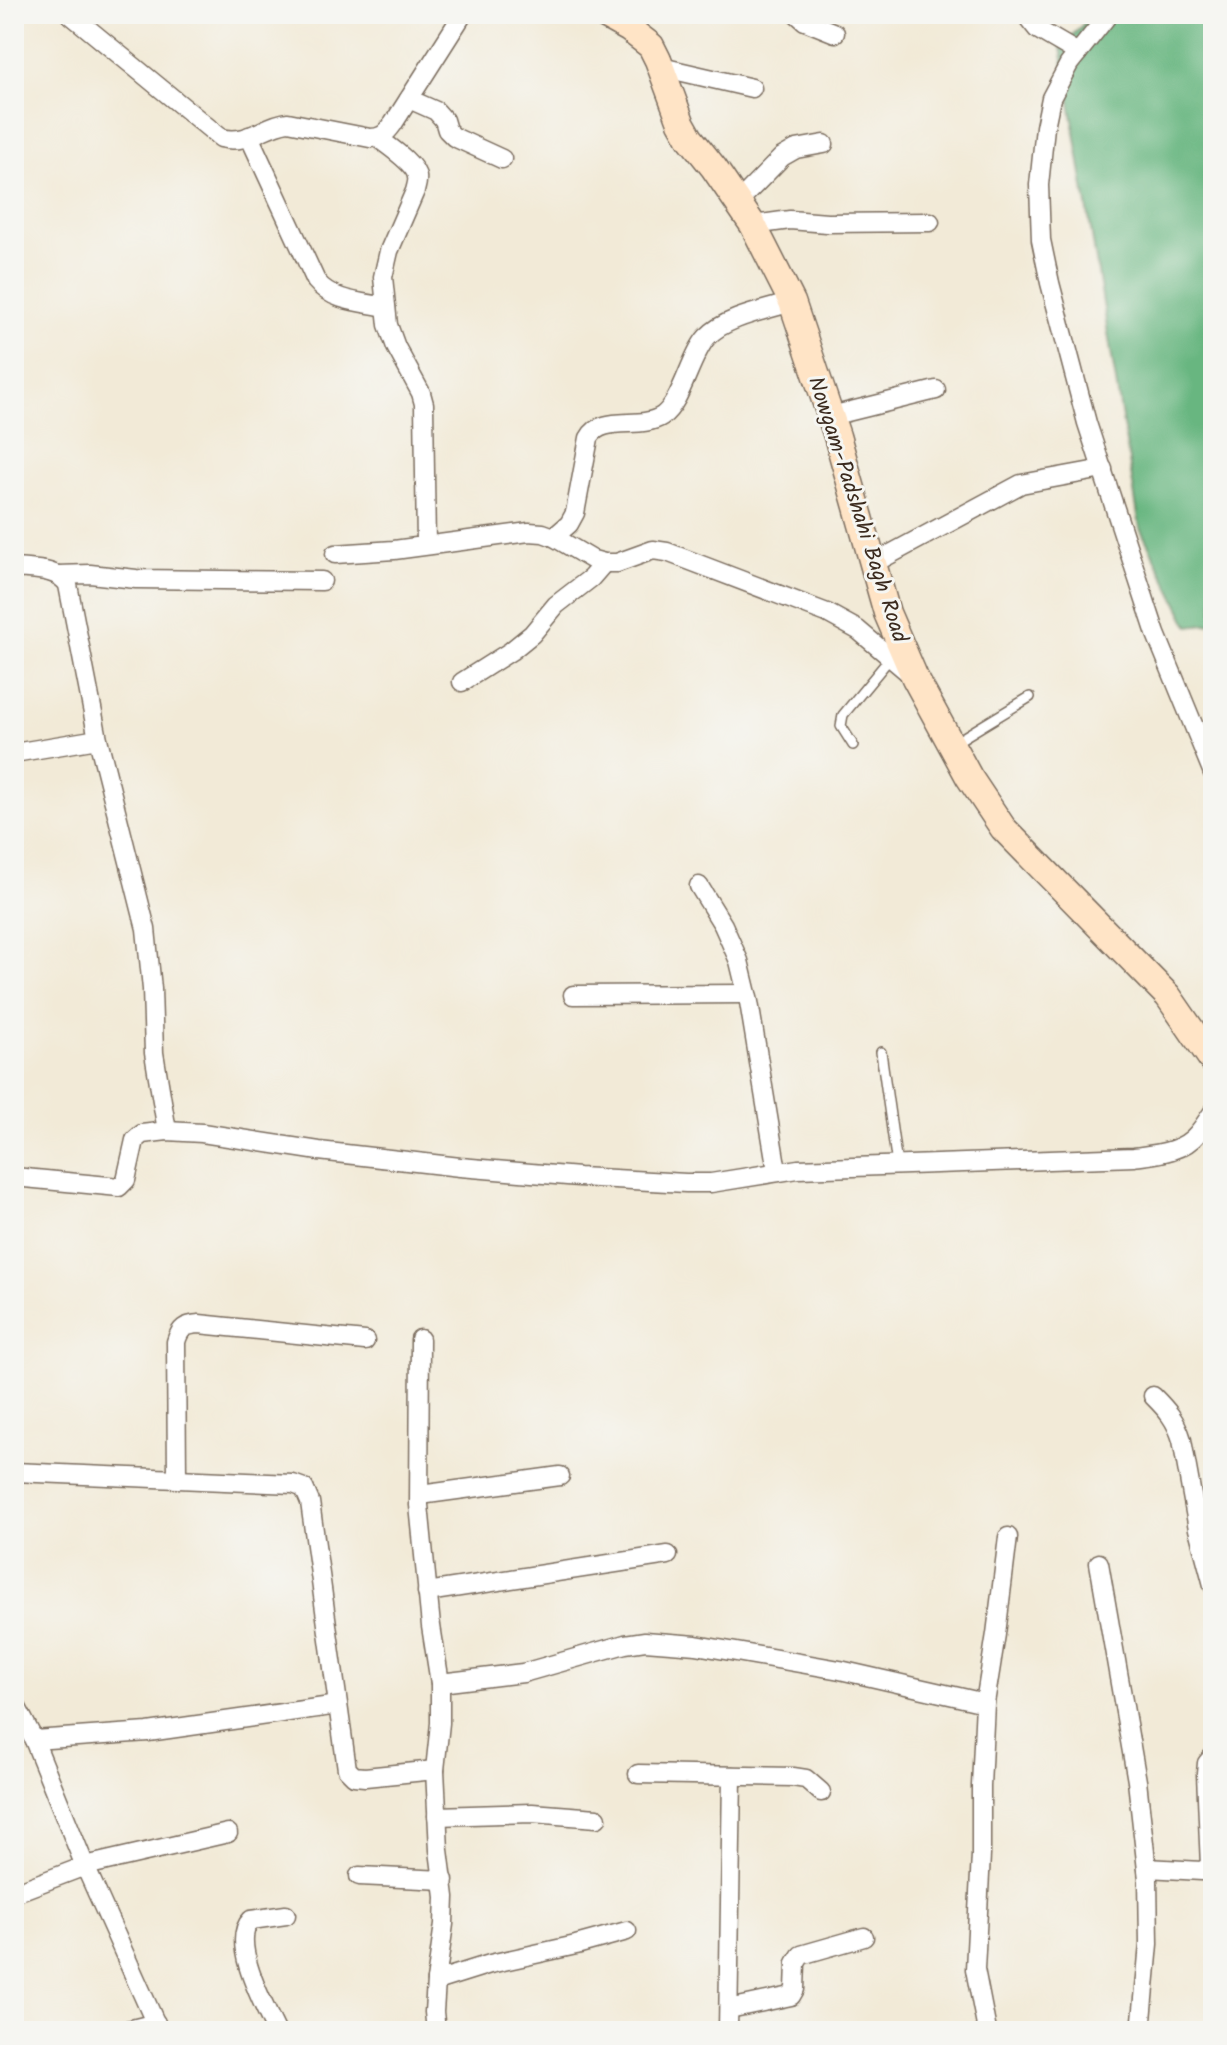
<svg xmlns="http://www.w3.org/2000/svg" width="1227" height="2045" font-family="Kalam,sans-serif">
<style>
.forest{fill:#67b680;stroke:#51704f;stroke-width:2}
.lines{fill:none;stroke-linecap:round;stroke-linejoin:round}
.service-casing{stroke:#7b6d5f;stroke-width:12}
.minor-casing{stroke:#7b6d5f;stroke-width:21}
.secondary-casing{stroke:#7b6d5f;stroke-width:29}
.service{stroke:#fff;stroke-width:9}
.minor{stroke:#fff;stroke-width:18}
.secondary{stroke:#ffe4c6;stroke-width:26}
.labels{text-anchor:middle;stroke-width:6;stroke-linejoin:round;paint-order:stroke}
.street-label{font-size:22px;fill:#3b2a1e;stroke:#f6f6f2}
</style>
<rect width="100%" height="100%" fill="#f6f6f2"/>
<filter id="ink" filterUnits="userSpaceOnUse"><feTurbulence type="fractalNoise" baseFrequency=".0125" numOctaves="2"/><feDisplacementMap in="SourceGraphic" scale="16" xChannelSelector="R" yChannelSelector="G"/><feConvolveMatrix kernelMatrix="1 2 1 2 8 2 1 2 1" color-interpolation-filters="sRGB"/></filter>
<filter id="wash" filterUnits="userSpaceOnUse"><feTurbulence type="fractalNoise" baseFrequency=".006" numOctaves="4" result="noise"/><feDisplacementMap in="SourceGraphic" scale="32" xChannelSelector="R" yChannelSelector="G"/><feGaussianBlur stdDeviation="1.8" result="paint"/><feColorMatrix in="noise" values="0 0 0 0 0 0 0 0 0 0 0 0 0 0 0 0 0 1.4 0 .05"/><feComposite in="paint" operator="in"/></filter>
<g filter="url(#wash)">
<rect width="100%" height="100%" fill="#f2ead7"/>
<polygon class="forest" points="1093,14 1213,14 1213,623 1189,626 1140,528 1061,47"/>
</g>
<g filter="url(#ink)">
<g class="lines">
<g class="service-casing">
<g id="service">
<polyline points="954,743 1030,697"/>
<polyline points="853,745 841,726 843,715 891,657"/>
<polyline points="881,1052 897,1165"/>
</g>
</g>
<g class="minor-casing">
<g id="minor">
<path d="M70 14 221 138C249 145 263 125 288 122L370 138C381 138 386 134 393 124L463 14"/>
<polyline points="797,14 805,21 835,33"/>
<polyline points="1031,14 1029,19 1037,29 1078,53"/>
<polyline points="1109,14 1069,64 1051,98 1045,127 1039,185 1041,240 1050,283 1087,423 1156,634 1213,773"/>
<polyline points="661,67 752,88"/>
<polyline points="409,99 436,111 444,120 447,130 454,137 502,159"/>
<path d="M249 136 316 281C333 302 361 302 386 307"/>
<path d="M378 138C388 146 416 164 417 177 418 181 416 187 415 191L389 251 383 277 388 325 396 347 421 393 424 404 426 545"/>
<polyline points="737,203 782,157 796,149 824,144"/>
<polyline points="753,225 790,220 827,223 930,222"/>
<polyline points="831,416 936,390"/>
<path d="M554 537 569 524 575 513 589 438C601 414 641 430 662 416 682 402 690 356 707 337 725 317 767 310 792 302"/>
<polyline points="335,554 394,550 529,532 543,533 554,537 593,560 604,563 617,563 653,550 667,552 827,613 858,630 910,674"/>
<polyline points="874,563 1021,484 1103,469"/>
<path d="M14 568C32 570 58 568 68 585L98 739 146 929 152 989 154 1053 167 1131"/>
<polyline points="58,575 90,574 136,579 322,581"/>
<polyline points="462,682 511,651 532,634 556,605 591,578 604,563"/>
<polyline points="14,753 98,739"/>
<polyline points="699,886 723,925 739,961 749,1002 777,1171"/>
<polyline points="573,995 747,994"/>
<path d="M14 1177 119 1187 126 1180 135 1140 142 1134 167 1131 202 1133 319 1151 460 1167 579 1177 686 1183H711L798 1169 1134 1157C1157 1154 1183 1152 1198 1133 1204 1126 1208 1119 1213 1112"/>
<polyline points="420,1339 419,1505 431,1626 440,1683 440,1723 435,1770 439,1850 445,1897 444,1924 436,1981 434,2012 436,2031"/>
<path d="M1153 1396C1167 1410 1176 1420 1182 1440L1198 1529 1213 1585"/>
<polyline points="14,1472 293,1484 304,1488 310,1502 347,1769 354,1776 365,1777 435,1770"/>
<path d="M177 1477 176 1342C180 1328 185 1325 199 1324L365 1341"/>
<polyline points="420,1495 560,1476"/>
<polyline points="1099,1563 1137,1781 1148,1879 1149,1944 1141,2031"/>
<polyline points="427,1592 668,1555"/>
<polyline points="440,1683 523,1673 625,1644 645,1641 696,1645 840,1670 985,1703"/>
<polyline points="14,1702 34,1740 85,1866 159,2031"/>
<polyline points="34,1740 148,1732 338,1705"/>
<polyline points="638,1774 793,1777 806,1779 821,1792"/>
<polyline points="437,1816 532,1813 597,1818"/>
<polyline points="1147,1868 1202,1871 1210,1866 1206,1774 1207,1763 1213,1756"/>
<polyline points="359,1876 444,1880"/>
<polyline points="14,1893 85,1866 228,1833"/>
<polyline points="436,1981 490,1964 576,1945 627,1931"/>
<polyline points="729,2009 791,1996 795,1989 796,1963 801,1955 864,1937"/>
<polyline points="124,2031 156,2023"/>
<path d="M276 2031C265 2007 229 1942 251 1920L286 1915"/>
<polyline points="728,2031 732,1776"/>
<polyline points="987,2031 975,1969 981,1855 981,1786 985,1703 996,1634 1008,1537"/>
</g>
</g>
<g class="secondary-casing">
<polyline id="secondary" points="602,14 629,29 651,46 658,60 681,122 690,138 714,168 753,225 792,302 837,436 887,613 915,678 969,777 1003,828 1168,996 1213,1061"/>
</g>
<use href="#service" class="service"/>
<use href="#minor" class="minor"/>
<use href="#secondary" class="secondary"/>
</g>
</g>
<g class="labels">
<g class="street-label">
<text transform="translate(859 509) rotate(72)" y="8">Nowgam-Padshahi Bagh Road</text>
</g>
</g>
<rect width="1227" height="2045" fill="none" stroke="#f6f6f2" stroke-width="48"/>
</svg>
